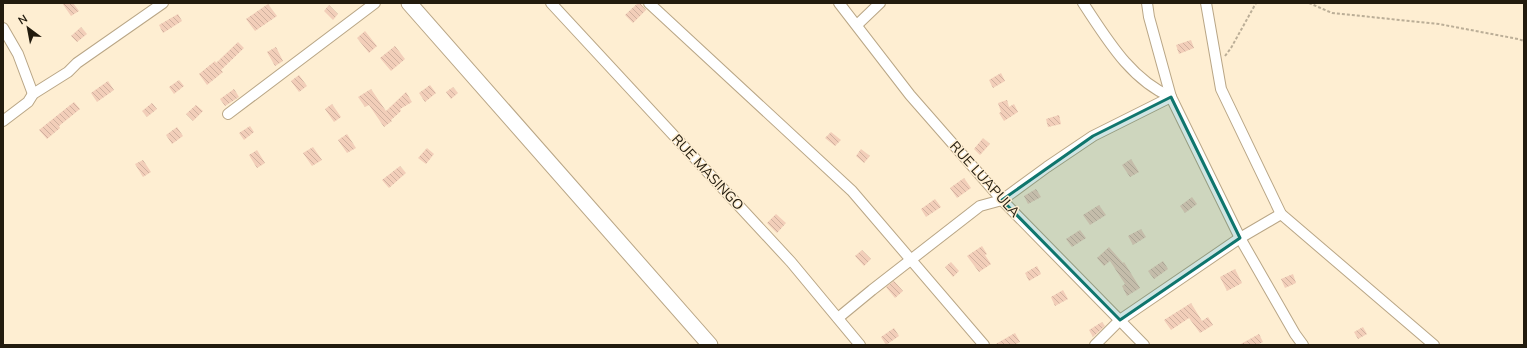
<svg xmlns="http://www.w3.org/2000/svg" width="1527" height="348" font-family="Mulish,sans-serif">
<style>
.building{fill:url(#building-back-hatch)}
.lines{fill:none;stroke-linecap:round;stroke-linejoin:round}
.street-casing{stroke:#b9a686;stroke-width:12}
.secondary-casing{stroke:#b9a686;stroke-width:17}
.path{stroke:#bbae97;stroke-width:2;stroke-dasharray:3 2;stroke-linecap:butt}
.street{stroke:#fff;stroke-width:10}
.secondary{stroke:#fff;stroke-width:15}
.marked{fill:#0f766e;fill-opacity:0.2;stroke:#0f766e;stroke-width:3;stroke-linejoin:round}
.labels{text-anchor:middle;stroke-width:3;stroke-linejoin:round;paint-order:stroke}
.street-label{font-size:14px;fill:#221b0e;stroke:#feeed2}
</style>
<defs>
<pattern id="building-back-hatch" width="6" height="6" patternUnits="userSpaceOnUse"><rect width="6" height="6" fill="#f2ceb9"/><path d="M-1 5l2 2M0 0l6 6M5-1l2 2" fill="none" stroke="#cfb09e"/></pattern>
</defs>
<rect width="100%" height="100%" fill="#feeed2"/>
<g class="building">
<polygon points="62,3 73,3 79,11 71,16"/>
<polygon points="638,3 640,3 646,10 633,23 625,15"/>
<polygon points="268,4 277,16 255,31 246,19"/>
<polygon points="329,5 338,14 333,20 324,11"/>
<polygon points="178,14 182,21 163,33 159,25"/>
<polygon points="81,27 87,34 77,42 71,36"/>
<polygon points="365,31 377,46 369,53 357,38"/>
<polygon points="1191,40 1194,48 1179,54 1176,45"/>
<polygon points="238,42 244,48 221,70 223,72 207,85 199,74 215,61 216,63"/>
<polygon points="395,46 405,59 391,71 380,58"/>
<polygon points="276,47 283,61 275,66 267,52"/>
<polygon points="1001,73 1005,81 993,88 989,80"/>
<polygon points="299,75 307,86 299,92 291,81"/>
<polygon points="179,80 184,86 174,94 169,87"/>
<polygon points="108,81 114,90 97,102 91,93"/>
<polygon points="430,85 436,93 425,102 419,93"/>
<polygon points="453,87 458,93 451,99 446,92"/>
<polygon points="234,89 239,97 225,106 220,99"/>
<polygon points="371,89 386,111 406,92 412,102 400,109 401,111 391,120 392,121 384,127 369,105 365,107 358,97"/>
<polygon points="1007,100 1009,107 1014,104 1018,112 1004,121 999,113 1001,112 998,103"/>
<polygon points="74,102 80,109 59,126 60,128 47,139 39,130"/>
<polygon points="152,103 157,109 147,117 142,111"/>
<polygon points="332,104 341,117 334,122 325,109"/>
<polygon points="196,105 203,111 193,121 186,114"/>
<polygon points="1059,115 1061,124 1048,127 1046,119"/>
<polygon points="250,126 254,132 244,140 239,133"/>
<polygon points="177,127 183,136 172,144 166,135"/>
<polygon points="831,132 841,140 835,146 825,138"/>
<polygon points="347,134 356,148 347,153 338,140"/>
<polygon points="983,138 990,144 980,155 974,149"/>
<polygon points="313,147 322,160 312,166 303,153"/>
<polygon points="427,148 434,154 426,164 418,158"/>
<polygon points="861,149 870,156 864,163 856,156"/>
<polygon points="257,150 265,163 257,168 249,155"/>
<polygon points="1131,159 1139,172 1130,177 1122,165"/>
<polygon points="143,160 151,172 143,177 135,164"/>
<polygon points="400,166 406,173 389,188 382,180"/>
<polygon points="964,178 971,188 957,198 950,188"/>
<polygon points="1036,189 1041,197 1028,204 1024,196"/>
<polygon points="1192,197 1197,204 1185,213 1180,206"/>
<polygon points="935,199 941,207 926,217 921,209"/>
<polygon points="1099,205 1106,215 1090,225 1083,215"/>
<polygon points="776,214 786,223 777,233 767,223"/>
<polygon points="1141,229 1146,237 1133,245 1128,236"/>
<polygon points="1080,230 1086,238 1072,247 1066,239"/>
<polygon points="982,246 987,254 985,255 991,264 979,272 967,256"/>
<polygon points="1109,247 1123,263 1124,262 1140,288 1127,296 1122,286 1125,284 1110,261 1104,266 1097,258"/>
<polygon points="862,250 871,259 864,266 855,256"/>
<polygon points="1163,261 1168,269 1154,279 1148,271"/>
<polygon points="951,262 959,271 953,277 945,267"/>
<polygon points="1037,266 1041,274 1029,281 1025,273"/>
<polygon points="1235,269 1242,283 1227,291 1220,277"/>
<polygon points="1293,274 1296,283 1285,288 1281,279"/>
<polygon points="894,281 903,291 895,298 886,287"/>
<polygon points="1063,290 1068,299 1055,306 1051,297"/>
<polygon points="1191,303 1202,321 1208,317 1213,325 1200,333 1189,318 1171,330 1164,320"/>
<polygon points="1102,322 1105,326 1093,337 1089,330"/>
<polygon points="1363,327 1367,334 1358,339 1354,332"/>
<polygon points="894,328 899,336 886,345 881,337"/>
<polygon points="1015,333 1020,342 1014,345 994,345"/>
<polygon points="1259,334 1263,342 1257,345 1239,345"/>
</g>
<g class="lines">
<g class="street-casing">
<g id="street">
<polyline points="551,3 791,262 860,345"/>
<polyline points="649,3 852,191 984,345"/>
<polyline points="839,3 910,95 1002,200 1144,345"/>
<path d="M1083 3C1107 39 1130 79 1171 97"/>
<polyline points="1147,3 1149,17 1171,97 1240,238 1295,334 1303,345"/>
<polyline points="1206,3 1221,89 1281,214 1434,345"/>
<polyline points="857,25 880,3"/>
<polyline points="3,28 18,54 33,94"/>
<polyline points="228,114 375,3"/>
<polyline points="3,121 28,102 33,94 68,72 77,63 163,3"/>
<polyline points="838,318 872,290 980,206 1002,200 1047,167 1093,136 1171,97"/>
<polyline points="1095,345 1120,320 1240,238 1281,214"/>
</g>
</g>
<g class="secondary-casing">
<polyline id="secondary" points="409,3 710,345"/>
</g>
<g class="path">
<polyline points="1309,3 1332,13 1439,24 1518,39 1524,41"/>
<polyline points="1225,56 1231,48 1256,3"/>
</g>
<use href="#street" class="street"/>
<use href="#secondary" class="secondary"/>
</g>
<path class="marked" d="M1171 97 1240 238 1120 320 1002 200 1093 136Z"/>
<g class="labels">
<g class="street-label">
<text transform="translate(708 172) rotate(47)" y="5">RUE MASINGO</text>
<text transform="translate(985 179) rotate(48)" y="5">RUE LUAPULA</text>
</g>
</g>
<rect width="1527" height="348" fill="none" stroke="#221b0e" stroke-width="8"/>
<g transform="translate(28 28) rotate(328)" stroke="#feeed2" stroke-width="3" paint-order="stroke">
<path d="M0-3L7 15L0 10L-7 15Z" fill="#221b0e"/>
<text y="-6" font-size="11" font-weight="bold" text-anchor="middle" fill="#221b0e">N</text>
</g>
</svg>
